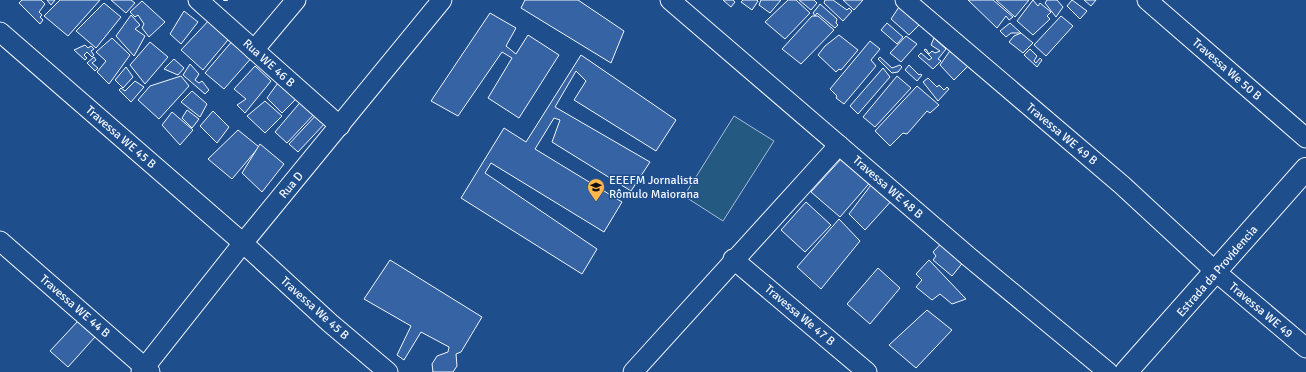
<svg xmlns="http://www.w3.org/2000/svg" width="1306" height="372" font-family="Signika,sans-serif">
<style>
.green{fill:#245a82;stroke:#a8bbd7}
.building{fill:#3563a3;stroke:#f2f6ff}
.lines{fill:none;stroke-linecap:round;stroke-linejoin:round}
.minor-casing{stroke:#f2f6ff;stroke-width:21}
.secondary-casing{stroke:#f2f6ff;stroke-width:24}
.minor{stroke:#1f4e8c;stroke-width:19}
.secondary{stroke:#1f4e8c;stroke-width:22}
.wall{stroke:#f2f6ff;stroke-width:2}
.labels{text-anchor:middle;stroke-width:3;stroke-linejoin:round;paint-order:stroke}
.street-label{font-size:12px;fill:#f2f6ff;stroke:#1f4e8c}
.poi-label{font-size:12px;fill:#f2f6ff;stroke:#1f4e8c;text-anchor:start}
</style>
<rect width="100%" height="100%" fill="#1f4e8c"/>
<polygon class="green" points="734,116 774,141 723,221 684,196"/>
<g class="building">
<polygon points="22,0 41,0 45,4 39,12 42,15 40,17 43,20 40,24 19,3"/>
<polygon points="47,0 55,0 51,5"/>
<polygon points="60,0 100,0 68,36 44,16"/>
<polygon points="111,0 131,0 135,3 126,13"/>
<polygon points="525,0 578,0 624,31 611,63 521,8"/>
<polygon points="723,0 733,0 735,2 731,7"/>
<polygon points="743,0 757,0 758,1 752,10 741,2"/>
<polygon points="761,0 781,0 770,13 759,5"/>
<polygon points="788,0 796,0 810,13 785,39 765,22"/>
<polygon points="799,0 814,0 817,3 811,10"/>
<polygon points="825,0 833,0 847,10 849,8 852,11 843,21 824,3"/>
<polygon points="843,0 863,0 854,10"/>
<polygon points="968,0 993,0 1013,17 1009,20 1006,16 997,28"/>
<polygon points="996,0 1029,0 1015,17"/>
<polygon points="1033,0 1038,6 1040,3 1051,12 1047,16 1050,19 1033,35 1017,21"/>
<polygon points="1047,0 1057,0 1063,7 1056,17 1045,3"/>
<polygon points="1072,0 1087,11 1080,19 1067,6"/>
<polygon points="1084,0 1096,0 1091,6"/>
<polygon points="142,1 165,22 149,37 142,28 144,24 138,15 135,17 130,12"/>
<polygon points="903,1 924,20 909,35 891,19"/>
<polygon points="104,3 121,17 96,48 76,31"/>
<polygon points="820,4 837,19 836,23 838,25 835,28 817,13 815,16 813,13"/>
<polygon points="184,11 198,22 181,44 170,34"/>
<polygon points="490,13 516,28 506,46 516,54 528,35 559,55 519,118 488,98 512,58 502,52 458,116 431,101"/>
<polygon points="131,15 140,25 135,29 145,36 134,56 116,36"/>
<polygon points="812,16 818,16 834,30 801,64 782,49"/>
<polygon points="1061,16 1073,26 1046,56 1034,45"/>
<polygon points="212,17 232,35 203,70 181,50"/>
<polygon points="887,23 903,37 897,44 881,30"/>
<polygon points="1010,23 1021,33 1011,33 1006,37 1000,31"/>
<polygon points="1021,33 1033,43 1023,53 1009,42 1014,36"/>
<polygon points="839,35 858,50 841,70 839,69 836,72 818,55 825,46"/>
<polygon points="906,36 917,44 901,62 890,53"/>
<polygon points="112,38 130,55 109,84 97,72 106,61 96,52"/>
<polygon points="934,38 946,49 938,59 941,61 933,69 918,56 921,53 929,60 932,58 924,50 926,49 929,54 932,51 935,53 940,51 931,45"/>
<polygon points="234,39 254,55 224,89 205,73"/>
<polygon points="870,41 880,49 871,60 876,66 844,104 836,98 837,96 830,89"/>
<polygon points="150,42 168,57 145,84 130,65"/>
<polygon points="85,45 88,48 91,46 94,49 91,51 94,55 92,57 87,52 84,55 87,58 85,60 74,50"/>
<polygon points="954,45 973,61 954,80 940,65"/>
<polygon points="1030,49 1037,56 1034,61 1036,63 1040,58 1042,60 1037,67 1024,55"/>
<polygon points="581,55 676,120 656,151 574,100 586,81 576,71 555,107 650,162 631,191 552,142 560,120 554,118 535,149 622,202 604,232 491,163 485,173 597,249 582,274 461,198 504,128 526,142"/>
<polygon points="94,57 96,60 92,63 98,68 95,71 87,63"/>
<polygon points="880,57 892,68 900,65 902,67 898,72 892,73 878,59"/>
<polygon points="174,59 184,68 178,75 164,69"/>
<polygon points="190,64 199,74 195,80 199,83 202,81 209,90 205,94 183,75"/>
<polygon points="909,65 919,75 920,74 922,75 917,81 905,70"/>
<polygon points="255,66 271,81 245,113 237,105 246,99 234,89"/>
<polygon points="126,67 133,77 123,88 115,80"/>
<polygon points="883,68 890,77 858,114 850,106"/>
<polygon points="181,76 189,86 159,119 138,100 150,86"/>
<polygon points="897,76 911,88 875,127 863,117"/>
<polygon points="928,78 937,87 939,85 944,90 947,87 949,89 938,101 923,82"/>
<polygon points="280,80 298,97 282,113 267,98"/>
<polygon points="135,81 144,87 131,102 119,90 121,88 125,91"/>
<polygon points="917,86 939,105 930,113 927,111 907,134 903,133 890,146 875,131"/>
<polygon points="192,91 207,104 200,117 181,102"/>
<polygon points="303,99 316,112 287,143 275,132"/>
<polygon points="265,101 282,116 265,133 247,116"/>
<polygon points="187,110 199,119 192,128 182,118"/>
<polygon points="213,111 229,127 217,143 200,126"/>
<polygon points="172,112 193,130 180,145 162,125"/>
<polygon points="318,113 327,121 298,152 289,144"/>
<polygon points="238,130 259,147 232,179 208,159"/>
<polygon points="260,144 284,164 262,192 242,173"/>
<polygon points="852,147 880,171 840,217 811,192"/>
<polygon points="874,181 893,199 865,230 849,214"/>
<polygon points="806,202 831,225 805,252 781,230"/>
<polygon points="839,219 860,241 821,289 797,267"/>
<polygon points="956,233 973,250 952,276 933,260 936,256 933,252 950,234 951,237"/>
<polygon points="390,260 482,317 461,352 456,354 457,366 453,372 433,372 432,364 437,356 448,352 449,347 421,332 404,360 397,355 411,326 364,299"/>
<polygon points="929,260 966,299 952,304 940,294 932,300 916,287 922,280 916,274"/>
<polygon points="878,268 900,288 870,324 847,304"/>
<polygon points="927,310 952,330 916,368 889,345"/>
<polygon points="78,321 95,337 68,367 50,351"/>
</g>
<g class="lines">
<g class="minor-casing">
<g id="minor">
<polyline points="198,0 340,126"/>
<polyline points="670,0 969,257 1108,372"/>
<polyline points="905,0 1122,185 1216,272 1306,348"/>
<polyline points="1147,0 1306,138"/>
<polyline points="0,32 243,243 330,323 388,372"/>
<polyline points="254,50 296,0"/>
<polyline points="0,241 150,372"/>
<polyline points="733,259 867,372"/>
<polyline points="141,372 243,243 442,0"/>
<polyline points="633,372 839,145"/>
</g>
</g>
<g class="secondary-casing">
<polyline id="secondary" points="1126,372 1306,169"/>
</g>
<use href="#minor" class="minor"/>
<use href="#secondary" class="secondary"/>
<polyline class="wall" points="224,0 227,0"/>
</g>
<defs>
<g id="school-pin" transform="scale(0.9)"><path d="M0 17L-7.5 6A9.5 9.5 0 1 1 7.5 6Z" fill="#ffb74d" stroke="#1f4e8c"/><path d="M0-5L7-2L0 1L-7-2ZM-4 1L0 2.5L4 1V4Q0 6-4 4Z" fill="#111"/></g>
</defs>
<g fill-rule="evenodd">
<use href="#school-pin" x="596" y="187"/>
</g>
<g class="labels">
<g class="street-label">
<text transform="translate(269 63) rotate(42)" y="4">Rua WE 46 B</text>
<text transform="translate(1227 69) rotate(41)" y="4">Travessa We 50 B</text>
<text transform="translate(1062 134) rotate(40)" y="4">Travessa WE 49 B</text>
<text transform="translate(121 137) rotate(41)" y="4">Travessa WE 45 B</text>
<text transform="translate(291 185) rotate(-50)" y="4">Rua D</text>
<text transform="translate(888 187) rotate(41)" y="4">Travessa WE 48 B</text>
<text transform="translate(1217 271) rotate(-49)" y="4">Estrada da Providencia</text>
<text transform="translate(75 306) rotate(41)" y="4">Travessa WE 44 B</text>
<text transform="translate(315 308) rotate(42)" y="4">Travessa We 45 B</text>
<text transform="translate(1261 310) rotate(40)" y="4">Travessa WE 49</text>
<text transform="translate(800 315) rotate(40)" y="4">Travessa We 47 B</text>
</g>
<g class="poi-label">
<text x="609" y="184">EEEFM Jornalista<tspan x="609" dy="14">Rômulo Maiorana</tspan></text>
</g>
</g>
</svg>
